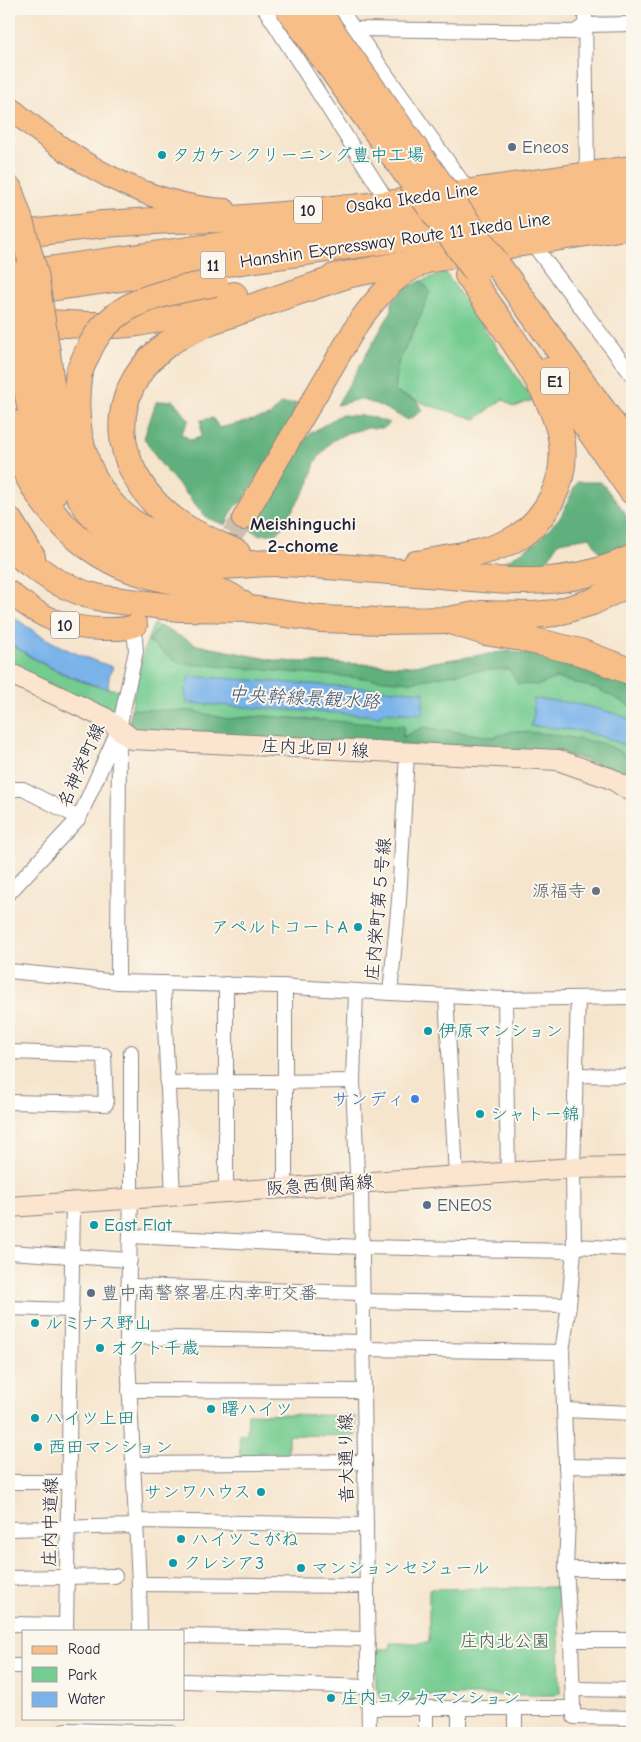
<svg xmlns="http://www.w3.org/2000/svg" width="641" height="1742" font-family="'Comic Neue','Klee One',sans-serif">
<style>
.green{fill:#74cc91;stroke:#4b7766}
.forest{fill:#5fb07b;stroke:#40695b}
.water{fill:#79b3ea;stroke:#4e6a92}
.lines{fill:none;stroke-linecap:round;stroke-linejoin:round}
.primary-tunnel{stroke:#ccbeb0;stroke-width:22;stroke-dasharray:22 11;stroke-linecap:butt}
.street-casing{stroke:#8c8484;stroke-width:16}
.secondary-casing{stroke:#8c8484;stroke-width:22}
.primary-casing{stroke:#8c8484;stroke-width:24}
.highway-casing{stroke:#8c8484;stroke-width:28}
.street{stroke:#fff;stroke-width:14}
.secondary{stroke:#fce5cf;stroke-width:20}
.primary{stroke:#f7be88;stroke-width:22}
.highway{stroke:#f7be88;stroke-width:26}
.highway-bridge-casing{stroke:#8c8484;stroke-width:28;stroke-linecap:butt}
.highway-bridge{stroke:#f7be88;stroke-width:26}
.service-dot{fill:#5c6f8a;stroke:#fbf7ec;stroke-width:2}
.culture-dot{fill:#0f9aa8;stroke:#fbf7ec;stroke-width:2}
.worship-dot{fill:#6b7280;stroke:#fbf7ec;stroke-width:2}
.shop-dot{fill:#3f7fe0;stroke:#fbf7ec;stroke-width:2}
.labels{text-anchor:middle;stroke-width:4;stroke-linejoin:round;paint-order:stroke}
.shield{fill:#fbf7ec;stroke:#636270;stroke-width:1}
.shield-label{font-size:16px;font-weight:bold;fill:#22223b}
.service-label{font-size:18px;fill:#4e5e75;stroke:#fbf7ec;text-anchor:start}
.culture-label{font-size:18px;fill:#0d838f;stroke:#fbf7ec;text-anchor:start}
.street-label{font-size:18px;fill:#22223b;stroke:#fbf7ec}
.worship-label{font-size:18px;fill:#5b616d;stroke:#fbf7ec;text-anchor:end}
.shop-label{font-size:18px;fill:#366cbe;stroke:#fbf7ec;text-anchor:end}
.park-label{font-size:18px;fill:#3f5e59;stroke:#fbf7ec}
.neighbourhood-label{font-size:19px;font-weight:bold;fill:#22223b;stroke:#fbf7ec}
.water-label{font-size:19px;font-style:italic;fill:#405578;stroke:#fbf7ec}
</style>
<rect width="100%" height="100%" fill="#fbf7ec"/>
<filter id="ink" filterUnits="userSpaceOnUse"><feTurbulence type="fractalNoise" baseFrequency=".02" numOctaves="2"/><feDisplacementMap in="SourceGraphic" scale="10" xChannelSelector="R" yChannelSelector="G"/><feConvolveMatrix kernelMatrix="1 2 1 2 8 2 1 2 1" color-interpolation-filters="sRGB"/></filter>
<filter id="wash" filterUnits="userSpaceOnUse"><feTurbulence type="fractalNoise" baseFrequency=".0096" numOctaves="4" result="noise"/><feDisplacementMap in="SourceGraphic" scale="20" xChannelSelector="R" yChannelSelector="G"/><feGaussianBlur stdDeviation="1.12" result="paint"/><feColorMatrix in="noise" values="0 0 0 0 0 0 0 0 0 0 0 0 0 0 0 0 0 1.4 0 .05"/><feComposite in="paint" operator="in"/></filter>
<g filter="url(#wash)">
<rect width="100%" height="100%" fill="#f6e5cd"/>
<g class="green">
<polygon points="445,272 533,400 514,407 503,399 476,419 431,406 395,392 398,363 420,317 430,291 421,281"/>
<path d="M154 624 197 645 278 661 408 666 509 651 549 658 606 676 632 688V779L620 771 557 752 129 727C133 694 140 654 154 624Z"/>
<path d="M9 643C41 665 81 687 121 690L117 707 113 712 9 668Z"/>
<polygon points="248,1413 355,1416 356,1436 288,1435 288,1458 240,1459 239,1434 247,1434"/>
<polygon points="558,1587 560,1693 554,1695 419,1695 416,1701 383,1701 376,1687 375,1649 390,1649 390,1643 429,1643 429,1589"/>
</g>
<g class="forest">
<polygon points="421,281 430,291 420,317 398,363 395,392 417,401 422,411 408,420 378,405 360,399 337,405 392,310 392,301 405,288"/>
<polygon points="173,400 189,420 181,434 191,440 201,437 201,420 213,418 219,428 270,416 280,404 296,403 295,417 242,502 234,507 226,525 207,518 160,463 144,438 156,402"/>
<polygon points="340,415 368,416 390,423 384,428 368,428 347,433 332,441 315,462 309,484 278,533 260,535 246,527 294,449 311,433"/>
<polygon points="577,482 601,482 625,512 632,543 603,558 590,537 559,542 541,570 508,571 503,563 537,542 561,516"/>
<polygon points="160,626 197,645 278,661 408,666 509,651 549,658 607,676 632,688 632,707 598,689 556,678 539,685 518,684 509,669 471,671 411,682 178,663 148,641"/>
<polygon points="131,709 192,711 228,719 263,716 404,726 403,737 423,727 493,737 513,731 549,734 601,743 632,757 632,779 620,771 557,752 133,733 129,727"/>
</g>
<g class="water">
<path d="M9 613C42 640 73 654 113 667L109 676 108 689C72 679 40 664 10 643Z"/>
<polygon points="189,676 424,692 423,703 423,714 384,712 379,716 187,703 185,691"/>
<path d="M533 699C568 701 599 707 632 720V749C601 732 566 728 531 726L534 713Z"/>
</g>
</g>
<g filter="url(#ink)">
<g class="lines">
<polyline class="primary-tunnel" points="214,562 243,519"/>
<g class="street-casing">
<g id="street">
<polyline points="265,9 388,202"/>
<polyline points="340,9 468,190"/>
<polyline points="585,9 587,174"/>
<polyline points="355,29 575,32 585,25 632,24"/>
<polyline points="532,243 632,375"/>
<polyline points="119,728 118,982 277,986 390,993 505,999 632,997"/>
<polyline points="9,789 23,789 79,818"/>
<polyline points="9,893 79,818 119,728 136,651 135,639 130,627"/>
<polyline points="9,971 118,982"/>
<polyline points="163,983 173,1196"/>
<polyline points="226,984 226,1192"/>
<polyline points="285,986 285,1187"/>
<polyline points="356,991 353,1081 357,1174 361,1187 369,1733"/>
<polyline points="390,993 399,901 407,753"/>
<polyline points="446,996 456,1175"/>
<polyline points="505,999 508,1172"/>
<polyline points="9,1052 104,1055 106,1104 9,1102"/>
<polyline points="131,1052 131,1199 127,1337 139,1584 140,1631"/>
<polyline points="576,1075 632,1076"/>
<polyline points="167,1083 353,1081"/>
<polyline points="130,1236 361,1247 574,1251"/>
<polyline points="574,1246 632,1249"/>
<polyline points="9,1252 130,1260"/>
<polyline points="129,1286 362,1293"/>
<polyline points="362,1301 569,1305"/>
<polyline points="9,1308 72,1310"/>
<polyline points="127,1337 363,1342"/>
<polyline points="363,1349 562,1352"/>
<polyline points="129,1390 364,1391"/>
<polyline points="564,1410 632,1413"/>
<polyline points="133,1464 365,1462"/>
<polyline points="566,1466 632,1467"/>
<polyline points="9,1482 69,1482"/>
<polyline points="136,1521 366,1525"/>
<polyline points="9,1529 136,1526"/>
<polyline points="566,1569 632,1569"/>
<polyline points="9,1578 115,1576"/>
<polyline points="139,1584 367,1586"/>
<polyline points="9,1624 66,1625"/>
<polyline points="66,1631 73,1203"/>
<polyline points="184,1636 368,1639"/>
<polyline points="571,1640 632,1640"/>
<polyline points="9,1666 24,1666"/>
<polyline points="184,1681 368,1687"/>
<polyline points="573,1689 632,1690"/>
<polyline points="459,1707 459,1733"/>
<polyline points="369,1708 573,1708 571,1640 566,1569 568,1517 562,1352 569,1305 574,1251 573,1168 578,998"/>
<polyline points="426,1708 426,1733"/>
<polyline points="515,1708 515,1733"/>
<polyline points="573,1708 574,1717 632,1718"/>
<polyline points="65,1730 172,1733"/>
</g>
</g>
<g class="secondary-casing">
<g id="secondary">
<polyline points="9,673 105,718 132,739 558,760 612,779 632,792"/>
<polyline points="9,1207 573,1168 632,1167"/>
</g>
</g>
<g class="primary-casing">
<g id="primary">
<path d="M9 107C71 160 142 205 225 210"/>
<polyline points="324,209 388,202 632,167"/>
<polyline points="470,253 632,228"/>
<path d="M243 519 358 323C376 298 395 275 424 263"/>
<path d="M9 592C40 618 68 630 109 629 119 629 128 629 136 625"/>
</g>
</g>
<g class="highway-casing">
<g id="highway">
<polyline points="9,189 20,221"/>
<polyline points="9,236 103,224 171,220 233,219 295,214 342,208"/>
<polyline points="496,263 632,451"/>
<polyline points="12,275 632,187"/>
<polyline points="334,277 448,256"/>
<polyline points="14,293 632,206"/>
<path d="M19 321C59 323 98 328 138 323 171 318 202 303 234 295"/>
<path d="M47 353C55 408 57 482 100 523 122 544 150 557 180 563 213 570 245 563 278 563 294 563 311 565 327 566 364 569 402 572 440 575 509 582 567 589 632 558"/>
<path d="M22 355C29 401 35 450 53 494"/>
<polyline points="548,371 632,491"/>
<path d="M79 372C69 432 88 503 148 531 165 539 185 542 203 546"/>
<path d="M9 422C24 493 76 556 148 575 173 582 202 585 226 594 231 596 237 601 242 604"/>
<polyline points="9,520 32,557"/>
<polyline points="9,544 26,561 55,581 85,594 105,599 180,608 251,609 320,619 382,621 448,620 481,614 534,615 555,613 592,602 632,582"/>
<path d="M237 553C212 541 185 531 164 512 113 465 105 397 161 349 175 337 193 329 211 321L350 274"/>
<path d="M416 564C449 558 488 555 518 537 532 528 545 513 552 498 561 481 564 462 562 443 555 390 498 320 468 275"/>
<polyline points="453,622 485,632 522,638 580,652 632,672"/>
</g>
</g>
<use href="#street" class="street"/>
<use href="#secondary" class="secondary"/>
<use href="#primary" class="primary"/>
<use href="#highway" class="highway"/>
<g class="highway-bridge-casing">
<g id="highway-bridge">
<polyline points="289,9 476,271"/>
<polyline points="316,9 496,263"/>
<polyline points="20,221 35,274 47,353"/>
<polyline points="9,272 22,355"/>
<path d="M79 372C84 361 88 350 94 340 120 298 170 291 215 283"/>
</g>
</g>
<use href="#highway-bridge" class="highway-bridge"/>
</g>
</g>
<g class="service-dot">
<circle cx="512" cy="147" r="5"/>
<circle cx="427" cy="1205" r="5"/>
<circle cx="91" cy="1293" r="5"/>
</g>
<g class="culture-dot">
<circle cx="162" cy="155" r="5"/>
<circle cx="358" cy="927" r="5"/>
<circle cx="428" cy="1031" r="5"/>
<circle cx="480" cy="1114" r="5"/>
<circle cx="94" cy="1225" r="5"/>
<circle cx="35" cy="1323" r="5"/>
<circle cx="100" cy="1348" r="5"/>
<circle cx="211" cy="1409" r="5"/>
<circle cx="35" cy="1418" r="5"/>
<circle cx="38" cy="1447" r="5"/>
<circle cx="261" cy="1492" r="5"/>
<circle cx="181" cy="1539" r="5"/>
<circle cx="173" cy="1563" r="5"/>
<circle cx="301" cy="1568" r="5"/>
<circle cx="331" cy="1698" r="5"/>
</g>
<circle class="worship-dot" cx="596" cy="891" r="5"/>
<circle class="shop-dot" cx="415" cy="1099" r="5"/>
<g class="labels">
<g class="shield">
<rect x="294" y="196.5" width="28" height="27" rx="4"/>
<rect x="200.5" y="251.5" width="25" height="27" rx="4"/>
<rect x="541" y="367.5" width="28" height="27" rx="4"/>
<rect x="51" y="611.5" width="28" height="27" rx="4"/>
</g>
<g class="shield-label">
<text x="308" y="216">10</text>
<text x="213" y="271">11</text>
<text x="555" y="387">E1</text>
<text x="65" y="631">10</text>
</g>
<g class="service-label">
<text x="522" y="153">Eneos</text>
<text x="437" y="1211">ENEOS</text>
<text x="101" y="1299">豊中南警察署庄内幸町交番</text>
</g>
<g class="culture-label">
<text x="172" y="161">タカケンクリーニング豊中工場</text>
<text x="348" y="933" text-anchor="end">アペルトコートA</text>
<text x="438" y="1037">伊原マンション</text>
<text x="490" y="1120">シャトー錦</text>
<text x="104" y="1231">East Flat</text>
<text x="45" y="1329">ルミナス野山</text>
<text x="110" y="1354">オクト千歳</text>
<text x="221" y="1415">曙ハイツ</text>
<text x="45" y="1424">ハイツ上田</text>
<text x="48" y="1453">西田マンション</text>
<text x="251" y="1498" text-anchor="end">サンワハウス</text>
<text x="191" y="1545">ハイツこがね</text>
<text x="183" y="1569">クレシア3</text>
<text x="311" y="1574">マンションセジュール</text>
<text x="341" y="1704">庄内ユタカマンション</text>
</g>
<g class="street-label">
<text transform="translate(412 198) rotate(-8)" y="6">Osaka Ikeda Line</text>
<text transform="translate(395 240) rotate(-8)" y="6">Hanshin Expressway Route 11 Ikeda Line</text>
<text transform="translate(315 748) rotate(3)" y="6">庄内北回り線</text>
<text transform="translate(81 765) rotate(-66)" y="6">名神栄町線</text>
<text transform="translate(378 909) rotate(-85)" y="6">庄内栄町第５号線</text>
<text transform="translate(320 1185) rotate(-4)" y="6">阪急西側南線</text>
<text transform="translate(346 1458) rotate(-91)" y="6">音大通り線</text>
<text transform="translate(50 1522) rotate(-89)" y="6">庄内中道線</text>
</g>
<g class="worship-label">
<text x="586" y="897">源福寺</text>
</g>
<g class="shop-label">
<text x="405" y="1105">サンディ</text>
</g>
<g class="park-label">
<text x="505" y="1647">庄内北公園</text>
</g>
<g class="neighbourhood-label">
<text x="303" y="530">Meishinguchi<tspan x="303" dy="22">2-chome</tspan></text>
</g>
<g class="water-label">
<text transform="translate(304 697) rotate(3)" y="7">中央幹線景観水路</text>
</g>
</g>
<rect width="641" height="1742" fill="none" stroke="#fbf7ec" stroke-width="30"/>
<rect x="22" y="1630" width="162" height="90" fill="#fbf7ec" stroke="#a4a2a5"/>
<rect x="32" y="1646" width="25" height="8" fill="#f7be88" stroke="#a4a2a5"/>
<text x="68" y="1654" font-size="15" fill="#22223b">Road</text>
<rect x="32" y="1667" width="25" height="15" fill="#74cc91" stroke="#a4a2a5"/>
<text x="68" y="1680" font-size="15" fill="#22223b">Park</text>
<rect x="32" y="1692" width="25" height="15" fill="#79b3ea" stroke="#a4a2a5"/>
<text x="68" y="1704" font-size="15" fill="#22223b">Water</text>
</svg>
